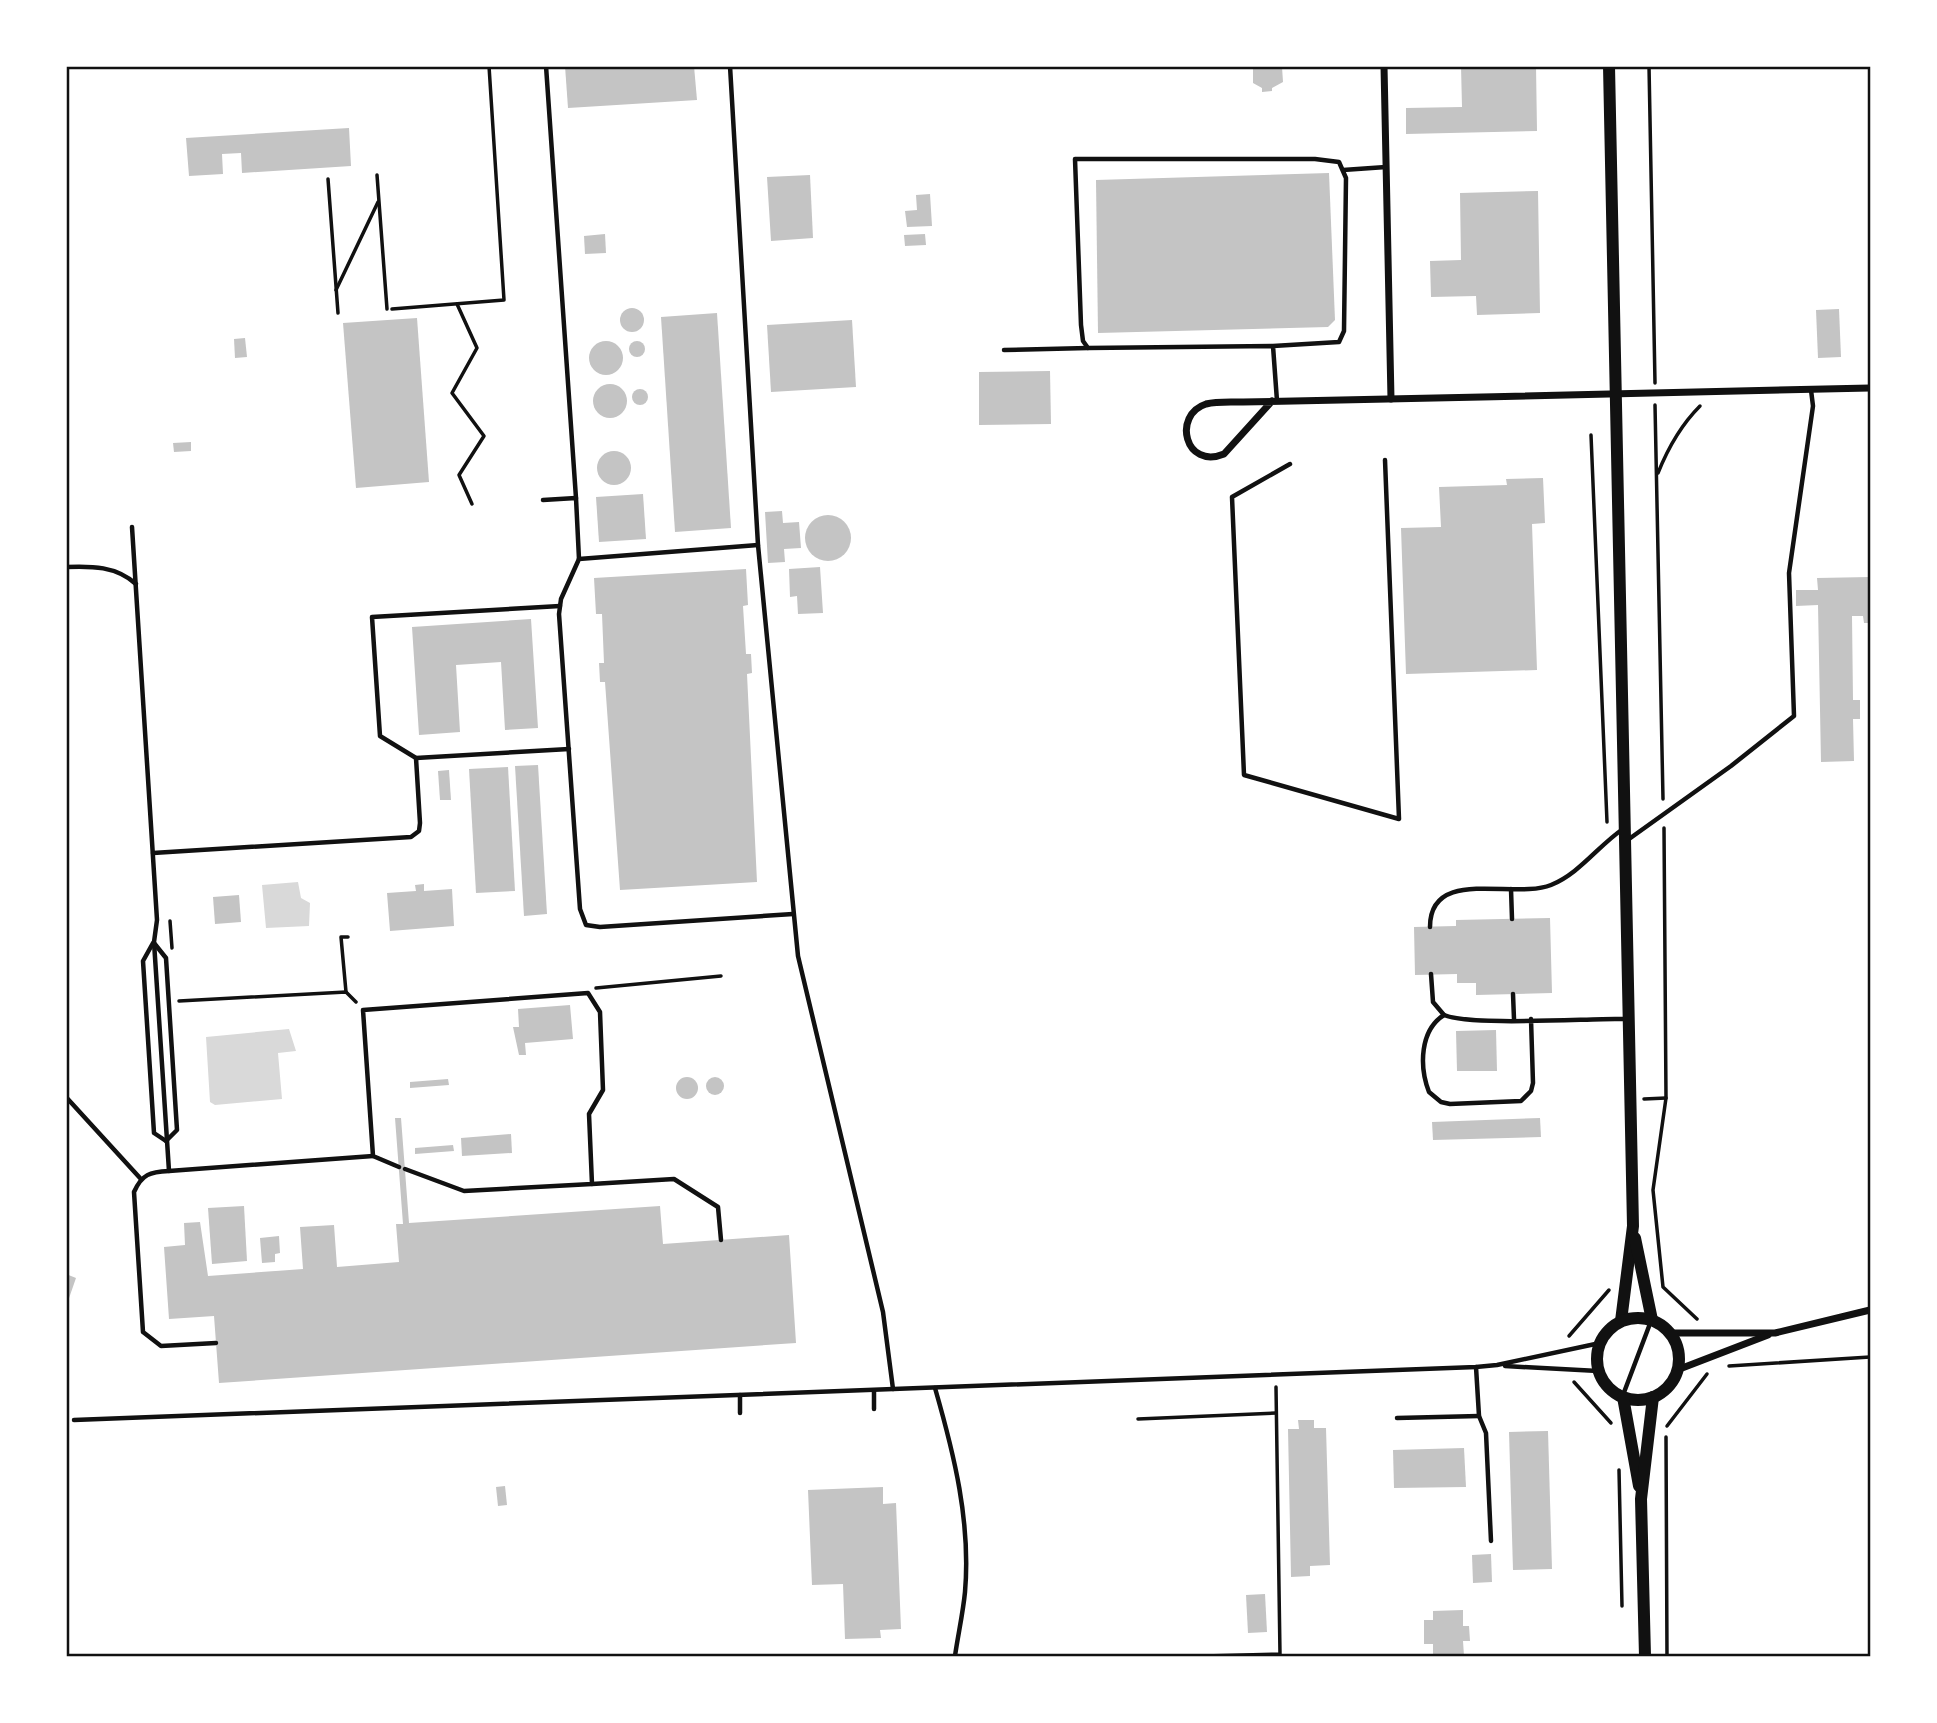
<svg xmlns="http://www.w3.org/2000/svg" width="1937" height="1723" font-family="'Archivo Narrow',sans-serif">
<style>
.water{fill:#d9d9d9}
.building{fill:#c4c4c4}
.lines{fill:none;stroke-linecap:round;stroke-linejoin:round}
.path{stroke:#111;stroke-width:3.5}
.service{stroke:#111;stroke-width:4.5}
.minor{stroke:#111;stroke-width:7}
.secondary{stroke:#111;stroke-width:12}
.neatline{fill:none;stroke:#111;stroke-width:2.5}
</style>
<rect width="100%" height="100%" fill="#fff"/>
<g class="water">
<polygon points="298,882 301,898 310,903 309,926 266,928 262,885"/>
<polygon points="289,1029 296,1051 278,1053 282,1099 215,1105 210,1102 206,1037"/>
</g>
<g class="building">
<polygon points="565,66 694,66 697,100 568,108"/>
<polygon points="1461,66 1536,66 1537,131 1406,134 1406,108 1462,107"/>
<polygon points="1282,67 1283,82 1272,88 1272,91 1262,92 1262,88 1253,83 1253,68"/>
<polygon points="349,128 351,166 242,173 241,153 222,154 223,174 189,176 186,138"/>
<polygon points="1329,173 1335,320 1328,327 1098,333 1096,180"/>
<polygon points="810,175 813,238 771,241 767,177"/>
<polygon points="1538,191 1540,313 1477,315 1476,296 1431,297 1430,261 1461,260 1460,193"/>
<polygon points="930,194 932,226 907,227 905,211 917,210 916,195"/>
<polygon points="605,234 606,253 585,254 584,236"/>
<polygon points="925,234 926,245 905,246 904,235"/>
<circle cx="632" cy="320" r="12"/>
<polygon points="1839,309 1841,357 1818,358 1816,310"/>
<polygon points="717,313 731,528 675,532 661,317"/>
<polygon points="417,318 429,482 356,488 343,323"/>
<polygon points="852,320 856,387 771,392 767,325"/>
<polygon points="245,338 247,357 235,358 234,339"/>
<circle cx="637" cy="349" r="8"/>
<circle cx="606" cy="358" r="17"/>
<polygon points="1050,371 1051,424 979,425 979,372"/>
<circle cx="610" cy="401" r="17"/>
<circle cx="640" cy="397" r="8"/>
<polygon points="191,442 191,451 174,452 173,443"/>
<circle cx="614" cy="468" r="17"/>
<polygon points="1543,478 1545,523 1532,524 1537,670 1406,674 1401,528 1441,527 1439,487 1507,485 1506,479"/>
<polygon points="643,494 646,539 599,542 596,497"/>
<polygon points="782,511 783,523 799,522 801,548 784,549 785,562 768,563 765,512"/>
<circle cx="828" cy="538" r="23"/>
<polygon points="820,567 823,613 798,614 797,596 790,597 789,569"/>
<polygon points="746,569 748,605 743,606 746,654 751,654 752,673 747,674 757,882 620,890 605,682 600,682 599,663 604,663 602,614 596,614 594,578"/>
<polygon points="1870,577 1870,623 1864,623 1863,616 1852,616 1853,700 1860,700 1860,719 1853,719 1854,761 1821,762 1818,605 1796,606 1796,590 1818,590 1817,578"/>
<polygon points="531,619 538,728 505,730 501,662 456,665 460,732 419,735 412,627"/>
<polygon points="538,765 547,914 524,916 515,766"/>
<polygon points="508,767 515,891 476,893 469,769"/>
<polygon points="449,770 451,800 440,800 438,771"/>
<polygon points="424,884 424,891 452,889 454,926 390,931 387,893 416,891 415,885"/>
<polygon points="239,895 241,922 215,924 213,897"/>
<polygon points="1550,918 1552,993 1476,995 1476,983 1457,983 1457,974 1415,975 1414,927 1456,926 1456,920"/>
<polygon points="570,1005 573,1039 525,1043 526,1055 519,1055 513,1027 519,1027 518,1009"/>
<polygon points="1496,1030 1497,1071 1457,1071 1456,1031"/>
<circle cx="715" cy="1086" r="9"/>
<circle cx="687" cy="1088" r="11"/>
<polygon points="448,1079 449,1085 410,1088 410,1082"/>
<polygon points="395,1118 401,1118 409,1223 660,1206 663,1244 789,1235 796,1343 219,1383 214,1316 169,1319 164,1247 185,1245 184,1223 200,1222 208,1276 303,1269 300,1227 334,1225 337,1267 399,1262 396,1224 403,1224"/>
<polygon points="1540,1118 1541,1137 1433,1140 1432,1122"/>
<polygon points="511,1134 512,1153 462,1156 461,1138"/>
<polygon points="453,1145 454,1151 415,1154 415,1148"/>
<polygon points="244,1206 247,1261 212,1264 208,1208"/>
<polygon points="279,1236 280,1253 275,1254 275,1262 262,1263 260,1238"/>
<polygon points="66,1274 76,1278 67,1304 66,1304"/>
<polygon points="1298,1420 1314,1420 1314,1428 1326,1428 1330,1565 1310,1566 1310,1576 1291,1577 1288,1429 1299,1429"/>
<polygon points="1548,1431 1552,1569 1513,1570 1509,1432"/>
<polygon points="1464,1448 1466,1487 1394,1488 1393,1450"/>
<polygon points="505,1486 507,1505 498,1506 496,1487"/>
<polygon points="883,1487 883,1504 896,1503 901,1629 880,1630 881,1638 845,1639 843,1584 812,1585 808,1490"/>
<polygon points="1491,1554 1492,1582 1473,1583 1472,1555"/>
<polygon points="1265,1594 1267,1632 1248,1633 1246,1595"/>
<polygon points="1463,1610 1463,1626 1469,1626 1470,1641 1463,1641 1464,1656 1433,1656 1433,1644 1424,1644 1424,1620 1433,1620 1433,1611"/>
</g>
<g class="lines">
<g class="path">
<polyline points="1649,66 1655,383"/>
<polyline points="377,175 387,309"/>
<polyline points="328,179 338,313"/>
<polyline points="336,290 378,202"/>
<polyline points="457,304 477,348 452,393 484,436 459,475 472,504"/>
<polyline points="392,309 504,300 489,66"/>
<polyline points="1655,405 1663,799"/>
<polyline points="1591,435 1607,822"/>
<path d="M1658 473C1668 448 1681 425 1700 406"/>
<polyline points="1664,828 1666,1098 1653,1190 1663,1287 1697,1319"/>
<polyline points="170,921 172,948"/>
<polyline points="596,988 721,976"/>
<polyline points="346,992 341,937 348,937"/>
<polyline points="179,1001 346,992 356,1002"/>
<polyline points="1644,1099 1666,1098"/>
<polyline points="1569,1336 1609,1290"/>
<polyline points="1729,1366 1870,1357"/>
<polyline points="1574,1382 1611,1423"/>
<polyline points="1138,1419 1276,1413"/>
<polyline points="1667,1426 1707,1374"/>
<polyline points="1666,1437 1667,1656"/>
<polyline points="1619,1470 1622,1606"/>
<polyline points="1204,1656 1280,1654 1276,1387"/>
</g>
<g class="service">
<polyline points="546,66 576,498"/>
<polyline points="730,66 758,545 798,956 883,1312 893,1389"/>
<polyline points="1343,170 1386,167"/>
<polyline points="1273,346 1339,342 1344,331 1346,178 1339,162 1315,159 1075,159 1081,325 1083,341 1088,348 1273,346 1277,401"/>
<polyline points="1004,350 1088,348"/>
<polyline points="1290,464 1232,497 1244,775 1399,819 1385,460"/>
<polyline points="543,500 576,498 579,559"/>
<polyline points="132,527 157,920 154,942 169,1171 373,1156"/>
<polyline points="758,545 579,559 561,599 559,614 580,909 586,925 600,927 793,914"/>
<path d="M66 567C92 566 116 566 136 584"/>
<polyline points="560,606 372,617 380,736 416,758 569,749"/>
<polyline points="1629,839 1731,766 1794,716 1789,573 1813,406 1811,390"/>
<polyline points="153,853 411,837 419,831 420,823 416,758"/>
<polyline points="1511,889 1512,919"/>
<path d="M1430 927C1430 866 1515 900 1551 885 1579 874 1599 845 1623 829"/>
<polyline points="153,943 143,961 154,1133 166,1141"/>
<polyline points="154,943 166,958 177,1130 166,1141"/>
<polyline points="1431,974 1433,1002 1444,1015"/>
<polyline points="1513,994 1514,1019"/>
<path d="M1531 1019 1533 1083 1531 1091 1521 1101 1450 1104 1441 1102 1429 1092C1419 1066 1420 1030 1444 1015 1470 1026 1580 1019 1615 1019H1626"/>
<polyline points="66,1097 140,1178"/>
<polyline points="399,1167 373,1156 363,1010 588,993 600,1012 603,1090 589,1114 592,1184 464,1191 405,1169"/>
<path d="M169 1171C150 1172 142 1174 134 1192L143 1332 161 1346 216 1343"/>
<polyline points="592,1184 674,1179 718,1207 721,1240"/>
<polyline points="1505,1366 1598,1371"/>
<polyline points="1476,1367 1479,1416 1486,1433 1491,1541"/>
<path d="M935 1388C954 1454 971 1522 965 1592 963 1613 958 1635 955 1656"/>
<polyline points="874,1391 874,1409"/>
<polyline points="740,1395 740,1413"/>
<polyline points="1623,1395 1651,1321"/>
<polyline points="1397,1418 1479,1416"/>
<polyline points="74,1420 1476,1367 1497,1365 1600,1343"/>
</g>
<g class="minor">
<polyline points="1384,66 1391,399"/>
<path d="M1272 401 1224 454C1185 470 1172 415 1206 404 1217 401 1231 402 1243 402 1452 397 1661 394 1870 388"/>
<polyline points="1669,1333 1775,1333 1870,1310"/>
<polyline points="1677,1370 1768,1335"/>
</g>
<g class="secondary">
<polyline points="1609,66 1633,1226 1621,1321"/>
<polyline points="1635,1238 1652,1320"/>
<circle cx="1638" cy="1359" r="41"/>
<polyline points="1623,1397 1639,1486"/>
<polyline points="1645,1656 1641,1499 1653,1397"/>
</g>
</g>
<rect width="1937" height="1723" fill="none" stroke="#ffffff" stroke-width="136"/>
<rect x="68" y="68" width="1801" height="1587" class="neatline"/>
</svg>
